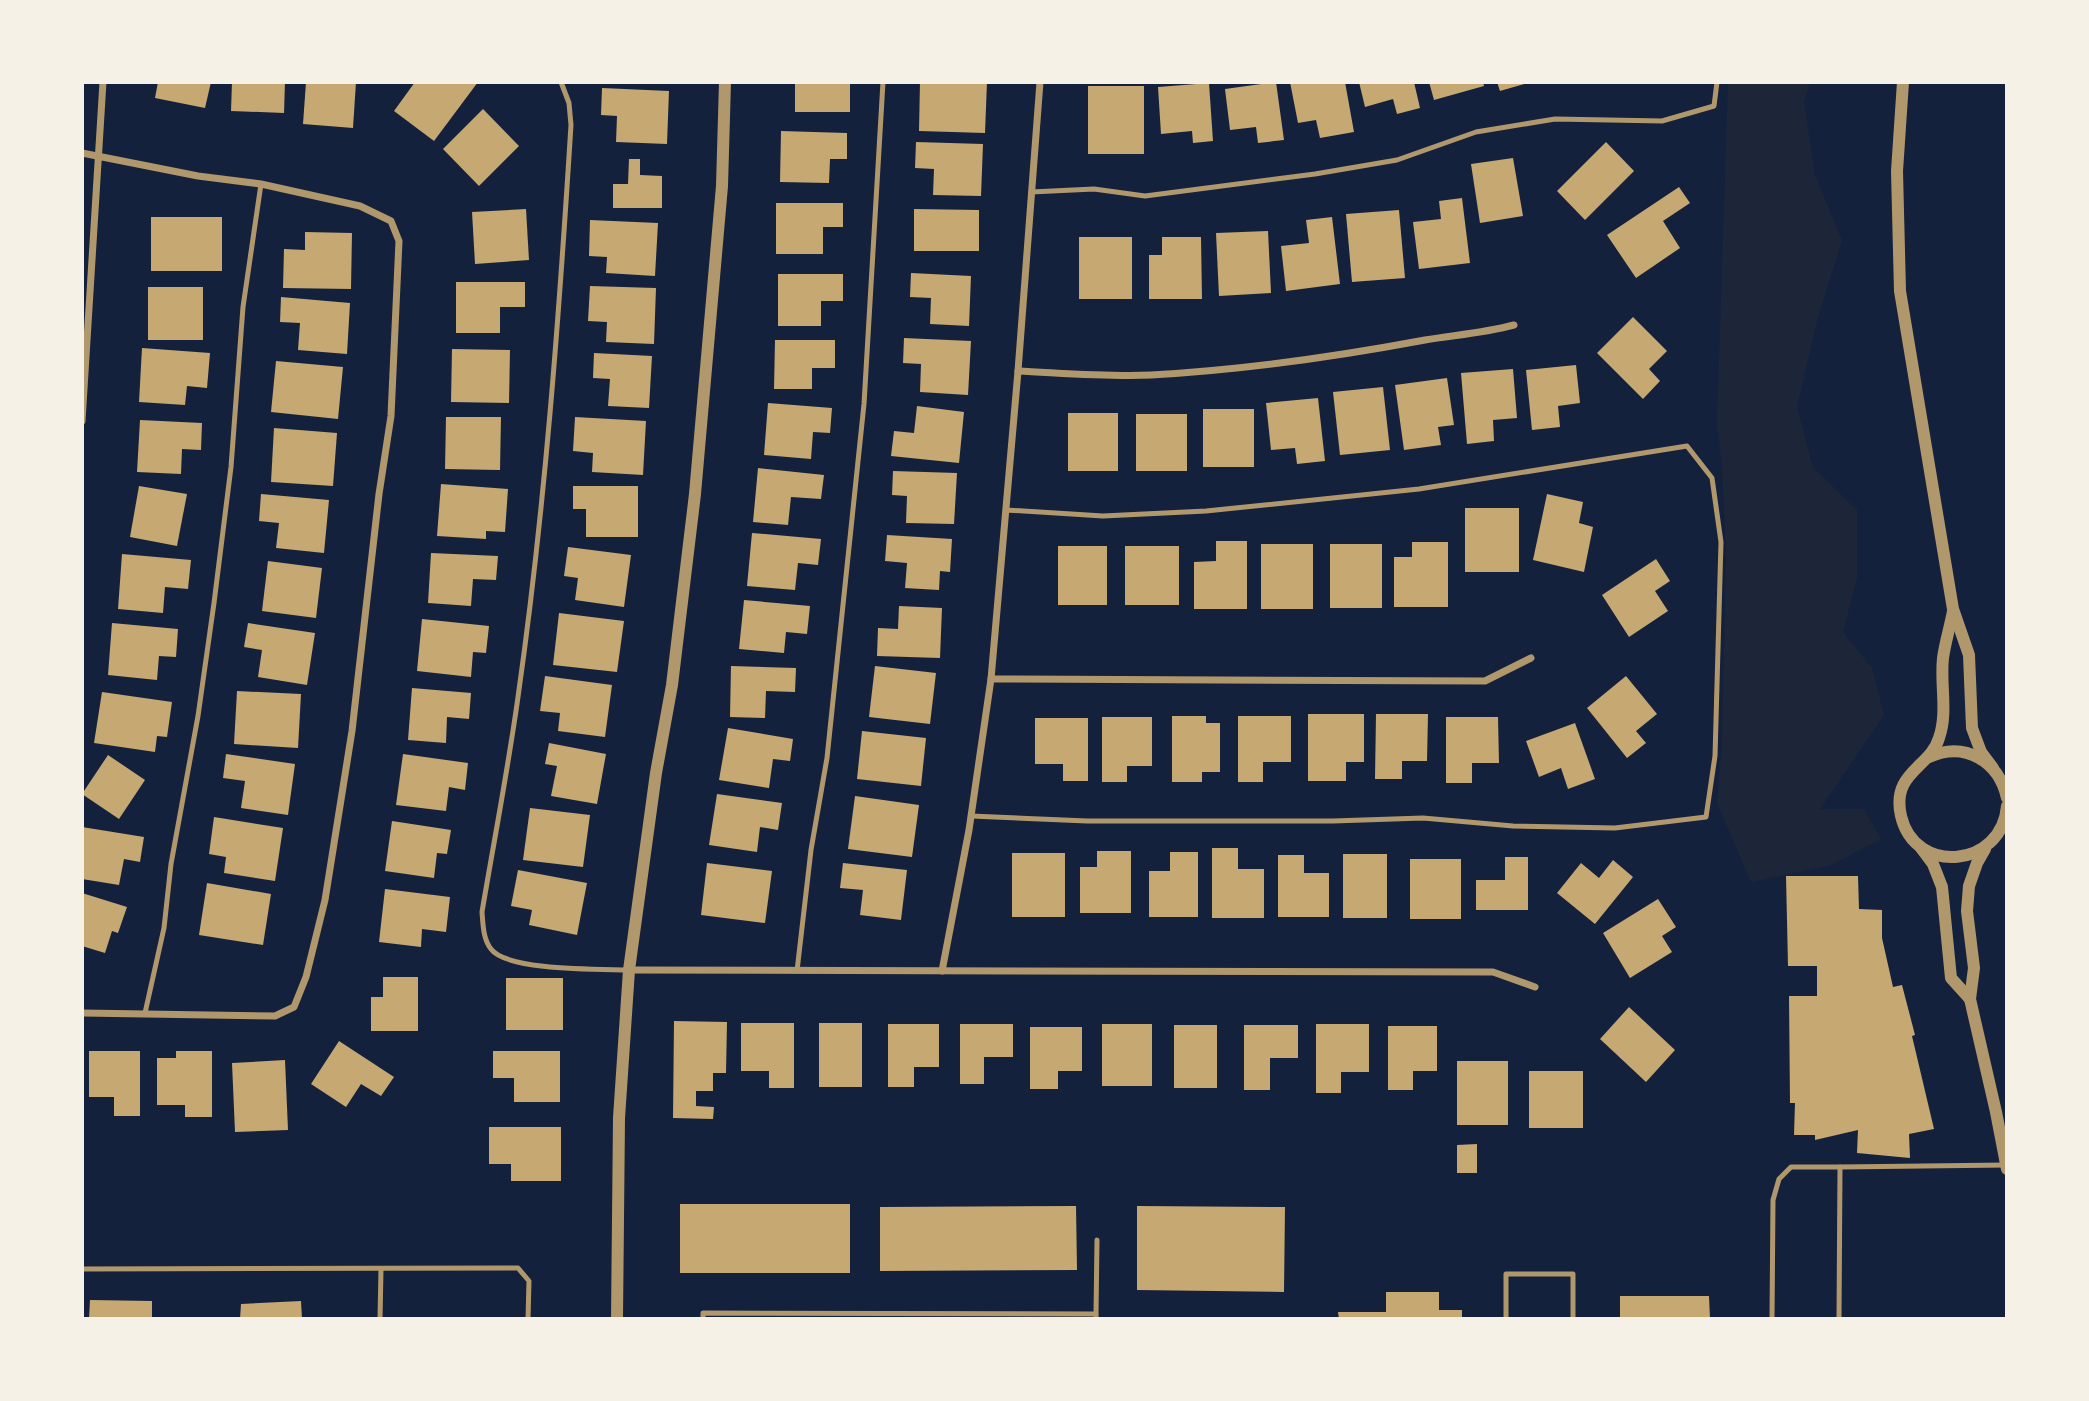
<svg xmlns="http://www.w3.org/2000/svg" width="2089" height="1401" font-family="Montserrat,sans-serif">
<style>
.green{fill:#1d2539}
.building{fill:#c6a872}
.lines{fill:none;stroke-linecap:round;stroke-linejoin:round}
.service{stroke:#b1986c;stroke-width:5}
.minor{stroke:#b1986c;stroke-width:7}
.tertiary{stroke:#b1986c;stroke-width:12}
</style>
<rect width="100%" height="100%" fill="#14213d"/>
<polygon class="green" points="1728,82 1810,82 1804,103 1815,175 1842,240 1817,321 1797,407 1813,467 1857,510 1857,578 1843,632 1872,668 1884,715 1820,809 1864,809 1881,839 1831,865 1751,882 1717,803 1722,742 1726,551 1722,466 1717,424"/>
<g class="building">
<polygon points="158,82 211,82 205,108 155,98"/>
<polygon points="232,82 285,82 284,113 231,111"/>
<polygon points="306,82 356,82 353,128 303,124"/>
<polygon points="415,82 478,82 434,141 394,111"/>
<rect x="795" y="82" width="55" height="30"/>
<polygon points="920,82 987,82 985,133 919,131"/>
<polygon points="1276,82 1284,140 1258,143 1256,127 1230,130 1225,89"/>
<polygon points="1290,82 1345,82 1354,132 1320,138 1316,120 1298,123"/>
<polygon points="1359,82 1414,82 1420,108 1397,114 1393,99 1365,107"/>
<polygon points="1429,82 1483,82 1484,86 1434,100"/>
<polygon points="1497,82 1528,82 1528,83 1500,91"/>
<polygon points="1209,83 1213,141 1193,143 1192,131 1161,134 1158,87"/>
<rect x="1088" y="86" width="56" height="68"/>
<polygon points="602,88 669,91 667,144 616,142 617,116 601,115"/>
<polygon points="483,109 519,146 479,186 443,149"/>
<polygon points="781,131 847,133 847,159 830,159 829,183 780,182"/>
<polygon points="916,142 983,144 981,196 933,195 934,169 915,168"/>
<polygon points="1606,142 1634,171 1585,220 1557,191"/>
<polygon points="1513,158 1523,216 1480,223 1471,164"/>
<polygon points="629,159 640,159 640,175 662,176 662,208 613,208 613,184 628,184"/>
<polygon points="1679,187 1690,203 1663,221 1680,248 1636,278 1607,235"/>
<polygon points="1462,198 1470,263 1419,269 1413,222 1441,219 1439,201"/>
<polygon points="776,203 843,203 843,227 823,227 823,254 776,254"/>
<polygon points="526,209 529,260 475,264 472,212"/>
<polygon points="914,209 979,210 979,251 914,251"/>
<polygon points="1399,210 1405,278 1352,282 1346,214"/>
<rect x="151" y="217" width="71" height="54"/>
<polygon points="1332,217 1340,284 1286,291 1281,246 1309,243 1306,220"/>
<polygon points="590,220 658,223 655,276 606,273 607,257 589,256"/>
<polygon points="1268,231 1271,293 1219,296 1216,233"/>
<polygon points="305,232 352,233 351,289 283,288 284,249 305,250"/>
<rect x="1079" y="237" width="53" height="62"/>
<polygon points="1162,237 1201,237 1202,299 1149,299 1149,255 1162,255"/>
<polygon points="911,273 971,276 969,326 930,324 931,298 910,297"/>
<polygon points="778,274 843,274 843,301 821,301 821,326 778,326"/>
<polygon points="456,282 525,282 525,307 500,307 500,333 456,333"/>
<polygon points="590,286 656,288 654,344 606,342 607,322 588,321"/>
<rect x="148" y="287" width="55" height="53"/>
<polygon points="281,297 350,303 347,354 298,350 300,323 280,322"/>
<polygon points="1633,317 1667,351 1649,369 1660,381 1643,399 1597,353"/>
<polygon points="904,338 971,341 968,395 920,392 921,364 903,363"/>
<polygon points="775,340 835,340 835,368 812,368 812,389 774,389"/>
<polygon points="142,348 210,353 207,388 187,386 185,405 139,402"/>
<polygon points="452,349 510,350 509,403 451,402"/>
<polygon points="594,353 652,356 649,408 608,406 610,379 593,378"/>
<polygon points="276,361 343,367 338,419 271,412"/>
<polygon points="1576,365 1580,403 1558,406 1560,427 1532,430 1526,370"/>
<polygon points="1513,369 1517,418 1493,420 1494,441 1467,444 1461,373"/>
<polygon points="1447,378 1454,425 1438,427 1441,445 1404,450 1395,385"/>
<polygon points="1383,387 1390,450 1340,455 1333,392"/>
<polygon points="1318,398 1325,461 1297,464 1295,448 1271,450 1266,403"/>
<polygon points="768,403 832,408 830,433 813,432 811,459 764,455"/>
<polygon points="917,406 964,412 959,463 891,456 894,431 914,433"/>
<rect x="1203" y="409" width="51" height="58"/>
<rect x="1068" y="413" width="50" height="58"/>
<rect x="1136" y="414" width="51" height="57"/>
<polygon points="446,417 501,417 500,470 445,469"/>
<polygon points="575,417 646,421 643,475 592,472 593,453 573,451"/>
<polygon points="140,420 202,423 201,450 182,449 181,474 137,472"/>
<polygon points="274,428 337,433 333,486 271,482"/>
<polygon points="758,468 824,475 821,499 791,497 788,525 753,522"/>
<polygon points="893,471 957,473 954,524 906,523 907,496 892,495"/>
<polygon points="441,484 508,489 505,532 486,531 486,539 437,536"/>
<polygon points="139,486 187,494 177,546 130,537"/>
<polygon points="573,486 638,486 638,537 586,537 586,509 573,509"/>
<polygon points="261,494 329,500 324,553 276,548 279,523 259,521"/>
<polygon points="1547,494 1583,502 1579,523 1593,527 1584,572 1533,560"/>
<rect x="1465" y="508" width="54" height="64"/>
<polygon points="752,533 821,539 818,565 798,563 795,590 747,586"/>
<polygon points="887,535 952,539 950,572 940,571 939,590 905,588 907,563 885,561"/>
<polygon points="1216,541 1247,541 1247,609 1194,609 1194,562 1216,561"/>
<polygon points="1412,542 1448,542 1448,607 1394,607 1394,557 1412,557"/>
<rect x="1261" y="544" width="52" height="65"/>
<rect x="1330" y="544" width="52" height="64"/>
<rect x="1058" y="546" width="49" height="59"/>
<rect x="1125" y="546" width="54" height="59"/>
<polygon points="568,547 631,555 624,607 575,600 578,578 564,576"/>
<polygon points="431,553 498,556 496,580 473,579 471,606 428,603"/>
<polygon points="122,554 191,560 188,589 165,587 163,613 118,609"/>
<polygon points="1656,559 1670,581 1655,591 1668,611 1629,637 1602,595"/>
<polygon points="268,561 322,568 316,618 262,611"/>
<polygon points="744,600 810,606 807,634 786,632 784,653 739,649"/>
<polygon points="899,606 942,608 940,658 877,656 878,628 898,629"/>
<polygon points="559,613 624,621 617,672 553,665"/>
<polygon points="422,619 489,626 486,653 473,652 471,677 417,671"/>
<polygon points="112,623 178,629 176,657 159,656 157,680 108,675"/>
<polygon points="248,623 315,633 307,685 258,677 262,650 244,647"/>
<polygon points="731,666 796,668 795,692 766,691 765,718 730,717"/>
<polygon points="875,666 936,673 930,724 869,717"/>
<polygon points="545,676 612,685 605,737 558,731 560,713 540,711"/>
<polygon points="1626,676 1657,714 1636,731 1646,743 1627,758 1587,708"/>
<polygon points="412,688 471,693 469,719 447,717 446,743 408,740"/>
<polygon points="237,691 301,694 298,748 234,744"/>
<polygon points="102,692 172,702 167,737 157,736 155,752 94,743"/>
<polygon points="1308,714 1364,714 1364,762 1346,762 1346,781 1308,781"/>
<polygon points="1376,714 1428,714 1427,761 1402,761 1402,779 1375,779"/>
<polygon points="1172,716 1206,716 1206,723 1220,723 1220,772 1202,772 1202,782 1172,782"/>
<polygon points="1238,716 1291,716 1291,762 1263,762 1263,782 1238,782"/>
<polygon points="1102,717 1152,717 1152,766 1127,766 1127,782 1102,782"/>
<polygon points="1446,717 1498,717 1499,763 1472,763 1472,783 1446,783"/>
<polygon points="1035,718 1088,718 1088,781 1063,781 1063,764 1035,764"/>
<polygon points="1575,723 1595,779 1568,789 1561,768 1539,777 1526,741"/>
<polygon points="728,728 793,739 790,761 773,759 769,788 719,780"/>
<polygon points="862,731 926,738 921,786 857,779"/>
<polygon points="549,743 606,754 597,804 551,796 557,766 545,764"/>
<polygon points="226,754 295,764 288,815 241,808 245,781 223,778"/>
<polygon points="403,754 468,763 465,790 449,787 446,811 396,805"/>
<polygon points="108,755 145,780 119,819 82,794"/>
<polygon points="717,794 782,803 778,830 760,827 757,852 709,845"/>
<polygon points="855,796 919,805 912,857 848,849"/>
<polygon points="530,808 590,815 583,867 523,860"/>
<polygon points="214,817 283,828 275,881 224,873 226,857 209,854"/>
<polygon points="392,821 451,830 447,854 437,853 434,878 385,871"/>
<polygon points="82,827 144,837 140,862 124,859 119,885 82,879"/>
<polygon points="1212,848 1238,848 1238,869 1264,869 1264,918 1212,918"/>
<polygon points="1097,851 1131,851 1131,913 1080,913 1080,867 1097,867"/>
<polygon points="1170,852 1198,852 1198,917 1149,917 1149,871 1170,871"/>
<rect x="1012" y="853" width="53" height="64"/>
<rect x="1343" y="854" width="44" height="64"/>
<polygon points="1278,855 1304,855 1304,873 1329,873 1329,917 1278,917"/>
<polygon points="1505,857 1528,857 1528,910 1476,910 1476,880 1505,880"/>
<rect x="1410" y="859" width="51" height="60"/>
<polygon points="1613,860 1633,877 1595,924 1557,893 1581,863 1599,878"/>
<polygon points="707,863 772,871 765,923 701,915"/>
<polygon points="843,863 907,870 901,920 860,915 863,890 840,888"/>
<polygon points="518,870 587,883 577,935 529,925 532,910 511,906"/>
<polygon points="1786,876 1858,876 1859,909 1882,910 1882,938 1893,987 1902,985 1915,1035 1912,1036 1934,1129 1909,1134 1910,1158 1857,1153 1858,1130 1815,1140 1815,1135 1794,1135 1795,1103 1790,1103 1789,996 1817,996 1817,966 1788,966"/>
<polygon points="207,883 271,894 263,945 199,935"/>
<polygon points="385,889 450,897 446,932 422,929 421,947 379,942"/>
<polygon points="82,893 127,907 118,933 112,931 105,953 82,946"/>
<polygon points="1658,899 1676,927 1662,936 1672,952 1630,978 1603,933"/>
<polygon points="383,977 418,977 418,1031 371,1031 371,997 383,997"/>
<rect x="506" y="978" width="57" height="52"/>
<polygon points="1629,1007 1675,1050 1646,1082 1600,1039"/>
<polygon points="674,1021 727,1022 726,1073 713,1073 713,1091 696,1091 696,1106 714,1107 713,1119 673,1118"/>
<polygon points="741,1023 794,1023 794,1088 769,1088 769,1071 741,1071"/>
<rect x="819" y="1023" width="43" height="64"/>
<polygon points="888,1024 939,1024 939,1067 914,1067 914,1087 888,1087"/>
<polygon points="960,1024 1013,1024 1013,1057 984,1057 984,1084 960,1084"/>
<rect x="1102" y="1024" width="50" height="62"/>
<polygon points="1316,1024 1369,1024 1369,1072 1341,1072 1341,1093 1316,1093"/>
<rect x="1174" y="1025" width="43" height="63"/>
<polygon points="1244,1025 1298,1025 1298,1058 1270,1058 1270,1090 1244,1090"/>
<polygon points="1388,1026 1437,1026 1437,1071 1413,1071 1413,1090 1388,1090"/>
<polygon points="1030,1027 1082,1027 1082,1071 1058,1071 1058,1089 1030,1089"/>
<polygon points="339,1041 394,1077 381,1096 361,1084 346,1107 311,1084"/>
<polygon points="89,1051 140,1051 140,1116 114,1116 114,1097 89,1097"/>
<polygon points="176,1051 212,1051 212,1117 185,1117 185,1105 157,1105 157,1058 176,1058"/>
<polygon points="493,1051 560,1051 560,1102 514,1102 514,1078 493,1078"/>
<polygon points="285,1060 288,1130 235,1132 232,1063"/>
<rect x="1457" y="1061" width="51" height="64"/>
<rect x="1529" y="1071" width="54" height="57"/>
<polygon points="489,1127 561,1127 561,1181 511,1181 511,1164 489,1164"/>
<polygon points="1477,1144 1477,1173 1457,1173 1457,1145"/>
<rect x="680" y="1204" width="170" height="69"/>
<polygon points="1076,1206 1077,1270 880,1271 880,1207"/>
<polygon points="1137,1206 1285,1207 1284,1292 1137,1290"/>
<polygon points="1386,1292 1439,1292 1439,1310 1462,1310 1462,1319 1339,1319 1338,1312 1386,1312"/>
<polygon points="1620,1296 1709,1296 1710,1319 1620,1319"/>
<polygon points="90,1300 152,1301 152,1319 89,1319"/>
<polygon points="301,1301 302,1319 240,1319 241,1304"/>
</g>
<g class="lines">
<g class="service">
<path d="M561 82 569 103 571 125C559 316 545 508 518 697 508 769 494 841 482 912 483 924 483 939 491 949 507 971 600 969 629 970"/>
<polyline points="1031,192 1094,189 1145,196 1315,174 1397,160 1476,132 1555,119 1662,121 1714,106 1717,82"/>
<polyline points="971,816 1087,821 1333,821 1423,818 1513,826 1615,828 1706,817 1715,756 1721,542 1712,478 1687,446 1419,489 1206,511 1103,516 1006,510"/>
<polyline points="797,971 811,850 827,758 864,404 883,82"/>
<polyline points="145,1013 164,928 171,864 198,716 214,603 231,467 243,307 261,184"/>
<polyline points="82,1269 518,1268 529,1281 528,1319"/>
<polyline points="1096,1314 1097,1240"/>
<polyline points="380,1319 381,1269"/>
<polyline points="703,1319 703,1313 1096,1314 1096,1319"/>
<polyline points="1506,1319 1506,1274 1573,1274 1573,1319"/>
<polyline points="1772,1319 1773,1200 1779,1179 1791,1167 1840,1167"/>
<polyline points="1839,1319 1840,1167 2006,1165"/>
</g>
<g class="minor">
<polyline points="82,153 198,176 261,184 360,206 391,221 399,241 391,416 379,494 352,731 325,900 306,977 294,1007 275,1016 82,1013"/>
<path d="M1018 371C1062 373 1107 377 1151 375 1243 370 1334 357 1425 340 1455 335 1484 333 1514 325"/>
<polyline points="82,421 103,82"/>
<polyline points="991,679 1485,681 1531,658"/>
<polyline points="629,970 1493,972 1535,987"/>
<polyline points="942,971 969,830 991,679 1018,371 1040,82"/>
</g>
<g class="tertiary">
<polyline points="1903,82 1897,171 1900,291 1953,609 1969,655 1972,728 1981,752 1993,768"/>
<path d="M1953 611C1950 627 1945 643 1943 658 1940 684 1948 713 1939 738 1930 768 1891 772 1901 816 1915 876 2002 868 2007 806"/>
<path d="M1929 757C1965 741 1999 761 2007 798"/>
<polyline points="1921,848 1933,864 1942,887 1951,978 1970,999"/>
<polyline points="1985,849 1977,863 1969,886 1967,911 1974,968 1970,999 1996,1112 2007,1169"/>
<polyline points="617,1319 619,1118 629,970 656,773 672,685 695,494 722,186 725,82"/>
</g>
</g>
<rect width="2089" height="1401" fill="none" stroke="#f6f1e7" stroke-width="168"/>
</svg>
